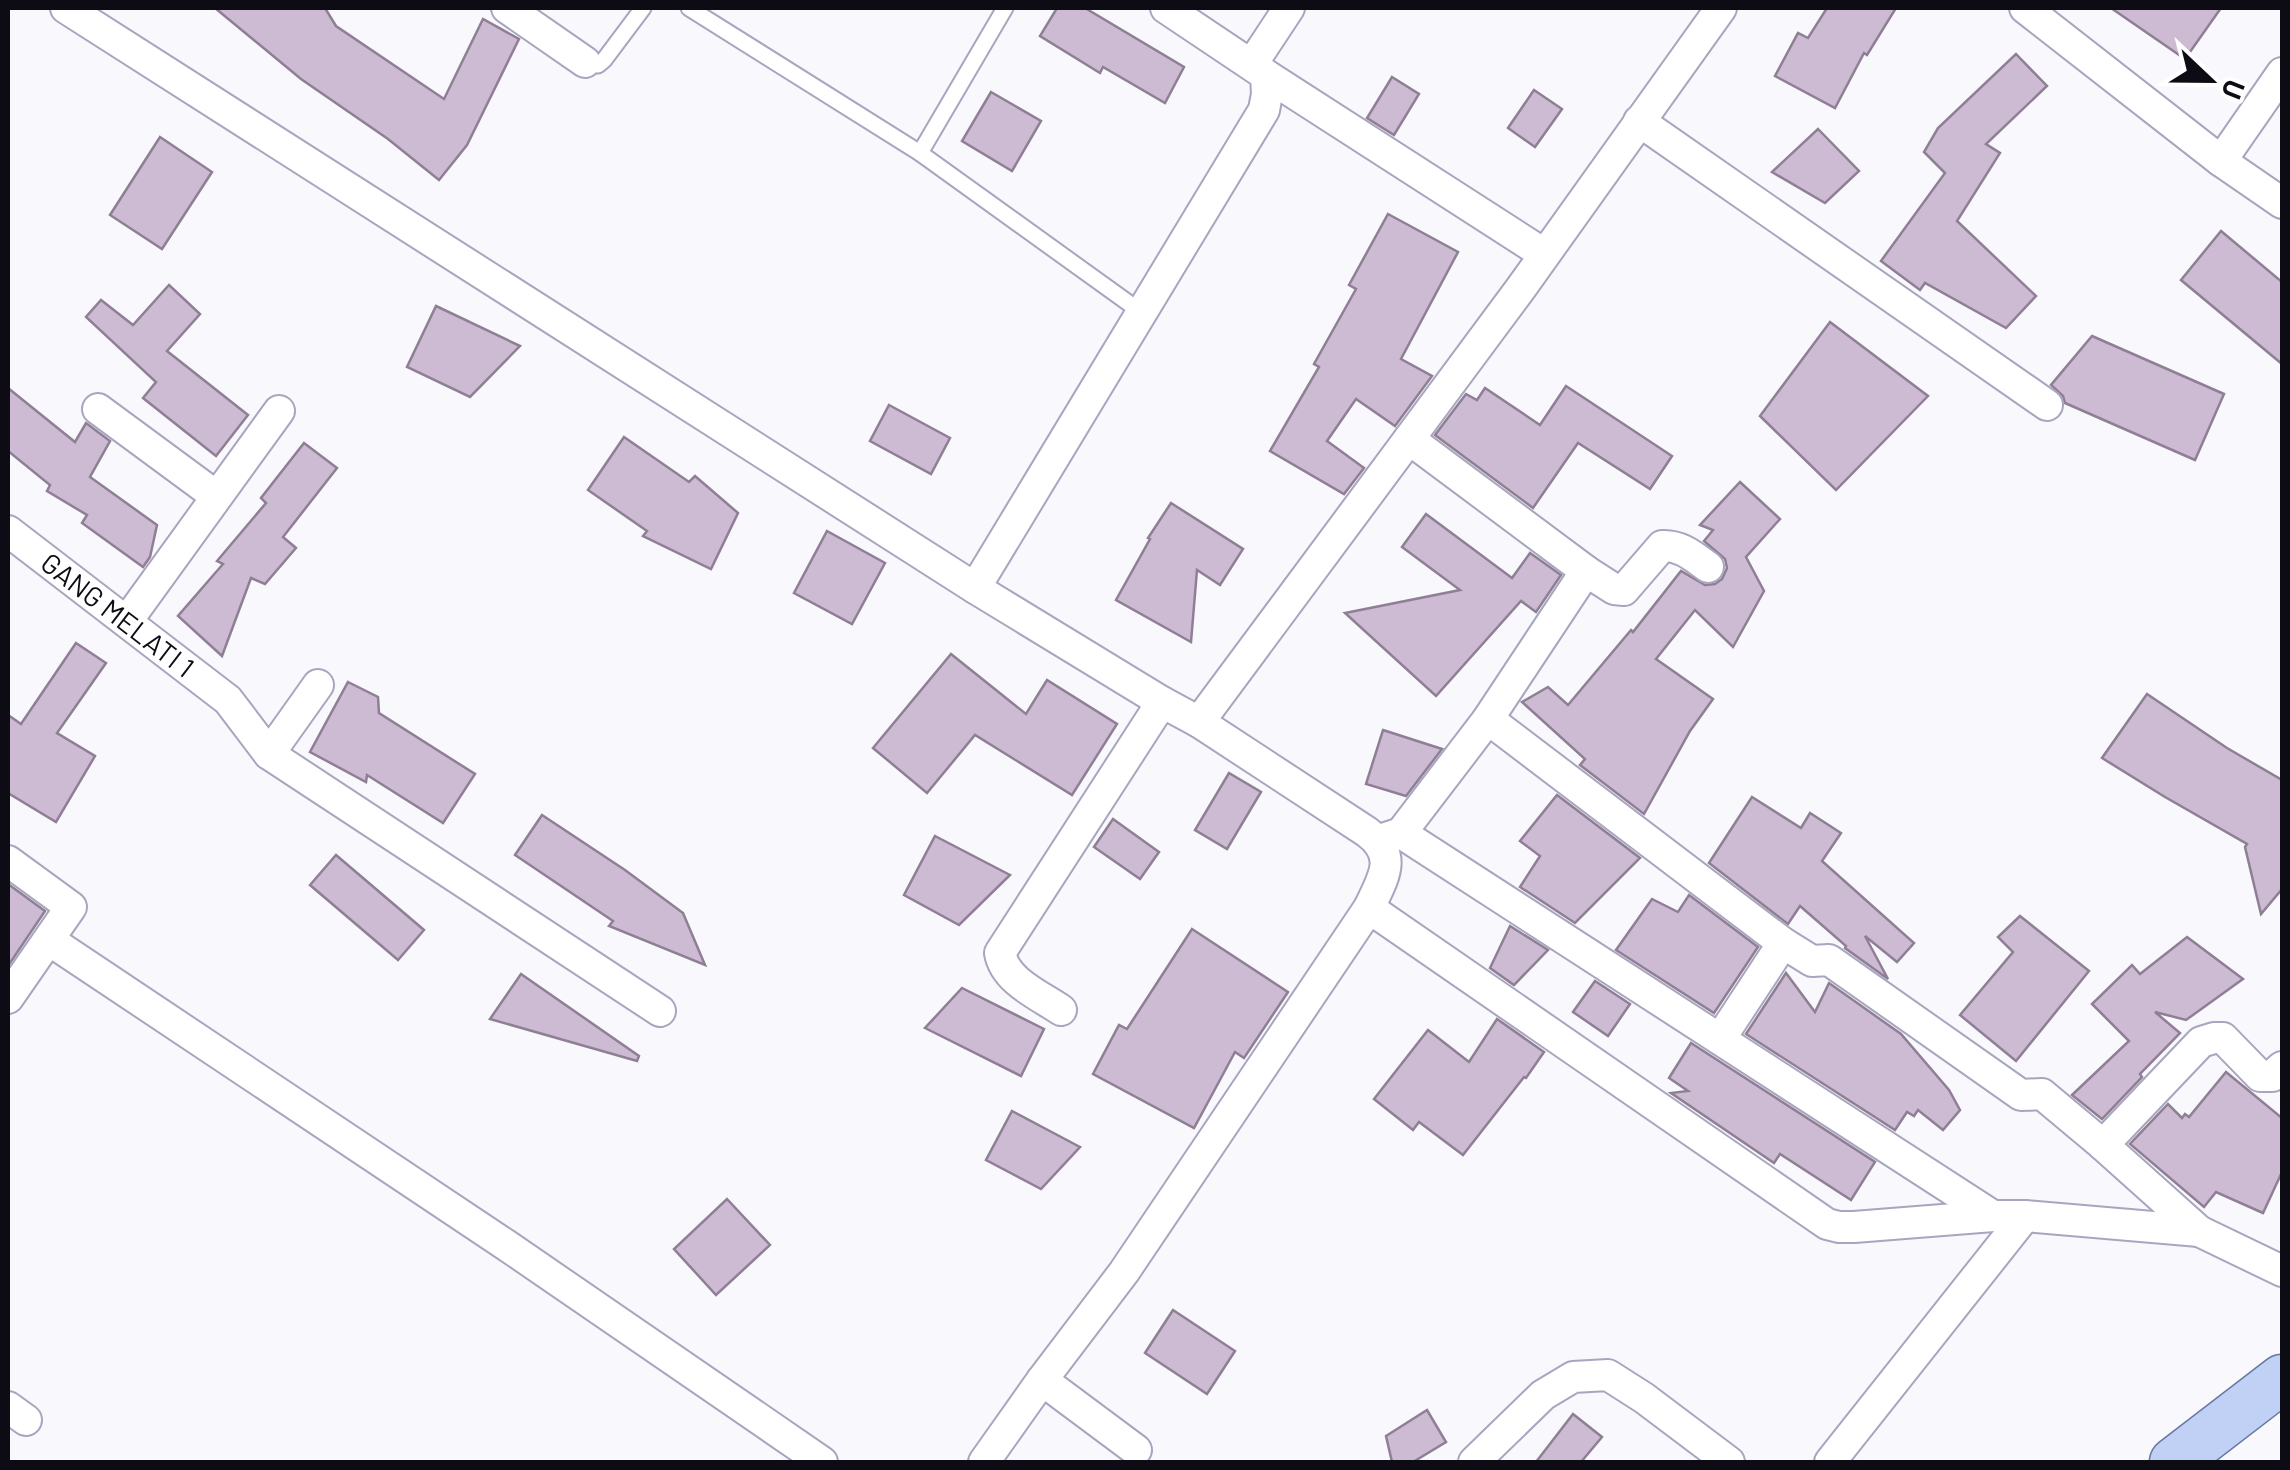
<svg xmlns="http://www.w3.org/2000/svg" width="2290" height="1470" font-family="Barlow,sans-serif">
<style>
.building{fill:#ccbbd2;stroke:#8f7f95;stroke-width:2.5}
.lines{fill:none;stroke-linecap:round;stroke-linejoin:round}
.service-casing{stroke:#a8a5bf;stroke-width:19}
.minor-casing{stroke:#a8a5bf;stroke-width:34}
.primary-casing{stroke:#6678a2;stroke-width:51}
.service{stroke:#fff;stroke-width:15}
.minor{stroke:#fff;stroke-width:30}
.primary{stroke:#c0d1f5;stroke-width:48}
.labels{text-anchor:middle;stroke-width:8;stroke-linejoin:round;paint-order:stroke}
.street-label{font-size:28px;fill:#0d0c15;stroke:#fff}
</style>
<rect width="100%" height="100%" fill="#f8f8fd"/>
<g class="building">
<polygon points="215,8 325,8 336,26 444,99 483,19 519,39 467,145 439,180 388,139 301,79"/>
<polygon points="1057,8 1085,8 1184,67 1165,103 1103,67 1100,73 1040,36"/>
<polygon points="1827,8 1896,8 1867,55 1864,53 1835,108 1775,76 1798,33 1808,38"/>
<polygon points="2111,8 2221,8 2185,59"/>
<polygon points="2016,54 2047,86 1986,144 2000,153 1957,221 2036,296 2006,328 1925,283 1920,290 1881,261 1945,173 1924,152 1938,128"/>
<polygon points="1392,77 1419,94 1394,135 1367,118"/>
<polygon points="1534,90 1562,109 1535,147 1508,128"/>
<polygon points="991,92 1041,121 1012,171 962,141"/>
<polygon points="1818,129 1859,171 1825,203 1772,172"/>
<polygon points="160,137 212,172 162,249 110,215"/>
<polygon points="1388,214 1458,252 1401,359 1432,376 1395,426 1356,399 1327,441 1364,468 1344,494 1270,451 1319,367 1314,364 1356,289 1349,285"/>
<polygon points="2221,231 2282,282 2282,364 2181,280"/>
<polygon points="169,285 200,314 167,351 248,415 216,456 143,398 156,382 86,317 101,300 133,325"/>
<polygon points="436,306 520,346 470,397 407,367"/>
<polygon points="1830,322 1928,396 1836,490 1760,416"/>
<polygon points="2092,336 2224,394 2195,460 2065,403 2063,396 2051,385"/>
<polygon points="1566,386 1672,456 1650,489 1578,443 1533,508 1435,435 1466,394 1477,400 1485,388 1540,425"/>
<polygon points="8,388 75,442 86,423 110,441 90,477 157,525 150,557 143,567 82,523 87,515 47,491 50,485 8,451"/>
<polygon points="889,405 950,438 931,474 870,441"/>
<polygon points="624,437 689,482 695,476 738,513 711,569 643,536 647,531 588,490"/>
<polygon points="304,443 337,468 283,537 296,548 265,584 251,578 222,656 178,616 223,564 217,561 266,503 261,498"/>
<polygon points="1740,482 1780,519 1746,557 1764,591 1733,647 1695,610 1656,659 1713,699 1690,731 1644,814 1580,765 1585,759 1522,702 1548,687 1568,705 1631,630 1633,632 1681,571 1705,585 1715,584 1722,579 1727,568 1725,559 1704,541 1713,530 1700,525"/>
<polygon points="1171,503 1243,549 1220,585 1197,570 1191,642 1116,600 1150,539 1148,538"/>
<polygon points="1426,514 1512,578 1530,553 1561,575 1536,612 1521,601 1436,696 1345,613 1460,590 1402,547"/>
<polygon points="827,531 885,563 852,624 794,593"/>
<polygon points="76,643 106,663 57,733 95,756 56,822 8,793 8,715 21,724"/>
<polygon points="951,654 1026,714 1047,680 1117,724 1072,795 975,735 927,793 873,748"/>
<polygon points="348,682 378,697 379,713 475,774 443,823 367,775 366,782 310,752"/>
<polygon points="2147,694 2227,748 2282,780 2282,889 2261,914 2245,847 2247,844 2165,797 2102,758"/>
<polygon points="1383,730 1442,749 1406,796 1366,784"/>
<polygon points="1229,773 1261,792 1227,849 1195,830"/>
<polygon points="1557,795 1640,858 1575,923 1520,887 1540,856 1520,841"/>
<polygon points="1752,797 1801,828 1810,813 1841,833 1822,861 1914,943 1897,962 1865,936 1888,979 1845,948 1846,946 1800,906 1788,924 1709,863"/>
<polygon points="542,815 625,870 683,913 705,965 609,926 613,921 515,855"/>
<polygon points="1113,819 1159,852 1140,879 1094,847"/>
<polygon points="935,836 1010,875 959,925 904,895"/>
<polygon points="336,855 424,930 398,960 310,885"/>
<polygon points="8,884 45,911 8,966"/>
<polygon points="1689,895 1758,947 1714,1013 1616,950 1652,899 1678,912"/>
<polygon points="2020,916 2089,971 2016,1061 1960,1015 2013,952 1998,937"/>
<polygon points="1510,926 1548,950 1514,985 1490,968"/>
<polygon points="1192,929 1288,992 1244,1058 1235,1052 1194,1128 1093,1074 1119,1025 1127,1029"/>
<polygon points="2187,937 2243,979 2186,1020 2155,1012 2180,1033 2140,1074 2142,1077 2102,1119 2072,1095 2129,1041 2092,1004 2132,965 2140,974"/>
<polygon points="1786,973 1815,1012 1829,983 1901,1034 1949,1090 1960,1110 1943,1130 1918,1110 1914,1116 1907,1112 1895,1130 1746,1034"/>
<polygon points="521,974 639,1056 637,1061 490,1019"/>
<polygon points="1595,981 1630,1004 1608,1036 1573,1012"/>
<polygon points="962,988 1044,1029 1021,1076 925,1028"/>
<polygon points="1497,1019 1544,1052 1526,1078 1524,1077 1463,1155 1419,1122 1413,1130 1374,1099 1428,1030 1469,1062"/>
<polygon points="1691,1043 1875,1162 1851,1200 1780,1154 1774,1163 1671,1093 1688,1091 1669,1078"/>
<polygon points="2226,1072 2282,1118 2282,1172 2263,1213 2216,1192 2204,1207 2130,1144 2168,1104 2182,1118 2185,1114 2189,1117"/>
<polygon points="1012,1111 1080,1147 1041,1189 986,1160"/>
<polygon points="727,1199 770,1245 716,1295 674,1249"/>
<polygon points="1173,1310 1235,1351 1207,1394 1145,1353"/>
<polygon points="1427,1410 1446,1442 1413,1462 1392,1462 1386,1436"/>
<polygon points="1573,1414 1602,1437 1581,1462 1536,1462"/>
</g>
<g class="lines">
<g class="service-casing">
<g id="service">
<polyline points="689,8 920,153"/>
<polyline points="1005,8 920,153 1141,312"/>
<polyline points="585,62 598,65 604,60 643,8"/>
</g>
</g>
<g class="minor-casing">
<g id="minor">
<polyline points="66,8 975,588 1162,702 1199,722"/>
<polyline points="507,8 585,62"/>
<polyline points="2025,8 2221,161 2282,203"/>
<polyline points="1252,64 1289,8"/>
<polyline points="1266,75 1544,254"/>
<polyline points="1639,121 2047,405"/>
<polyline points="2221,161 2282,73"/>
<polyline points="98,409 216,496"/>
<path d="M1409 439 1586 571 1614 589 1624 590 1662 546C1681 545 1694 557 1708 567"/>
<path id="s1" d="M8 531 228 700 269 754 660 1011"/>
<polyline points="975,588 1264,110 1267,94 1266,75 1166,8"/>
<polyline points="127,621 279,411"/>
<polyline points="1488,719 1783,943"/>
<polyline points="269,754 318,685"/>
<polyline points="1401,833 1993,1216"/>
<polyline points="1386,838 1401,833 1488,719 1586,571"/>
<polyline points="8,861 71,907 8,998"/>
<polyline points="1369,908 1827,1224 1839,1227 1854,1227 1993,1216 2025,1216 2199,1231"/>
<polyline points="49,940 506,1245 822,1462"/>
<path d="M1061 1010C1039 995 1005 981 1000 953L1162 702"/>
<polyline points="1720,1039 1783,943 1812,961 1829,960 2021,1095 2042,1094 2103,1145"/>
<polyline points="2282,1067 2272,1076 2260,1076 2223,1038 2214,1038 2201,1042 2103,1145 2199,1231 2282,1271"/>
<polyline points="1042,1380 1136,1450"/>
<polyline points="8,1407 26,1420"/>
<path d="M984 1462 1042 1380 1124 1272 1369 908C1383 878 1399 856 1367 832L1199 722 1521 288 1721 8"/>
<polyline points="1474,1462 1543,1395 1573,1377 1608,1375 1644,1398 1729,1462"/>
<polyline points="1830,1462 2025,1216"/>
</g>
</g>
<g class="primary-casing">
<polyline id="primary" points="2174,1462 2282,1379"/>
</g>
<use href="#service" class="service"/>
<use href="#minor" class="minor"/>
<use href="#primary" class="primary"/>
</g>
<g class="labels">
<g class="street-label">
<text dy="10" stroke="none"><textPath href="#s1" startOffset="138">GANG MELATI 1</textPath></text>
</g>
</g>
<rect width="2290" height="1470" fill="none" stroke="#0d0c15" stroke-width="20"/>
<g transform="translate(2210 80) rotate(112)" stroke="#ffffff" stroke-width="8" paint-order="stroke">
<path d="M0-8L18 38L0 25L-18 38Z" fill="#0d0c15"/>
<text y="-15" font-size="28" font-weight="bold" text-anchor="middle" fill="#0d0c15">U</text>
</g>
</svg>
